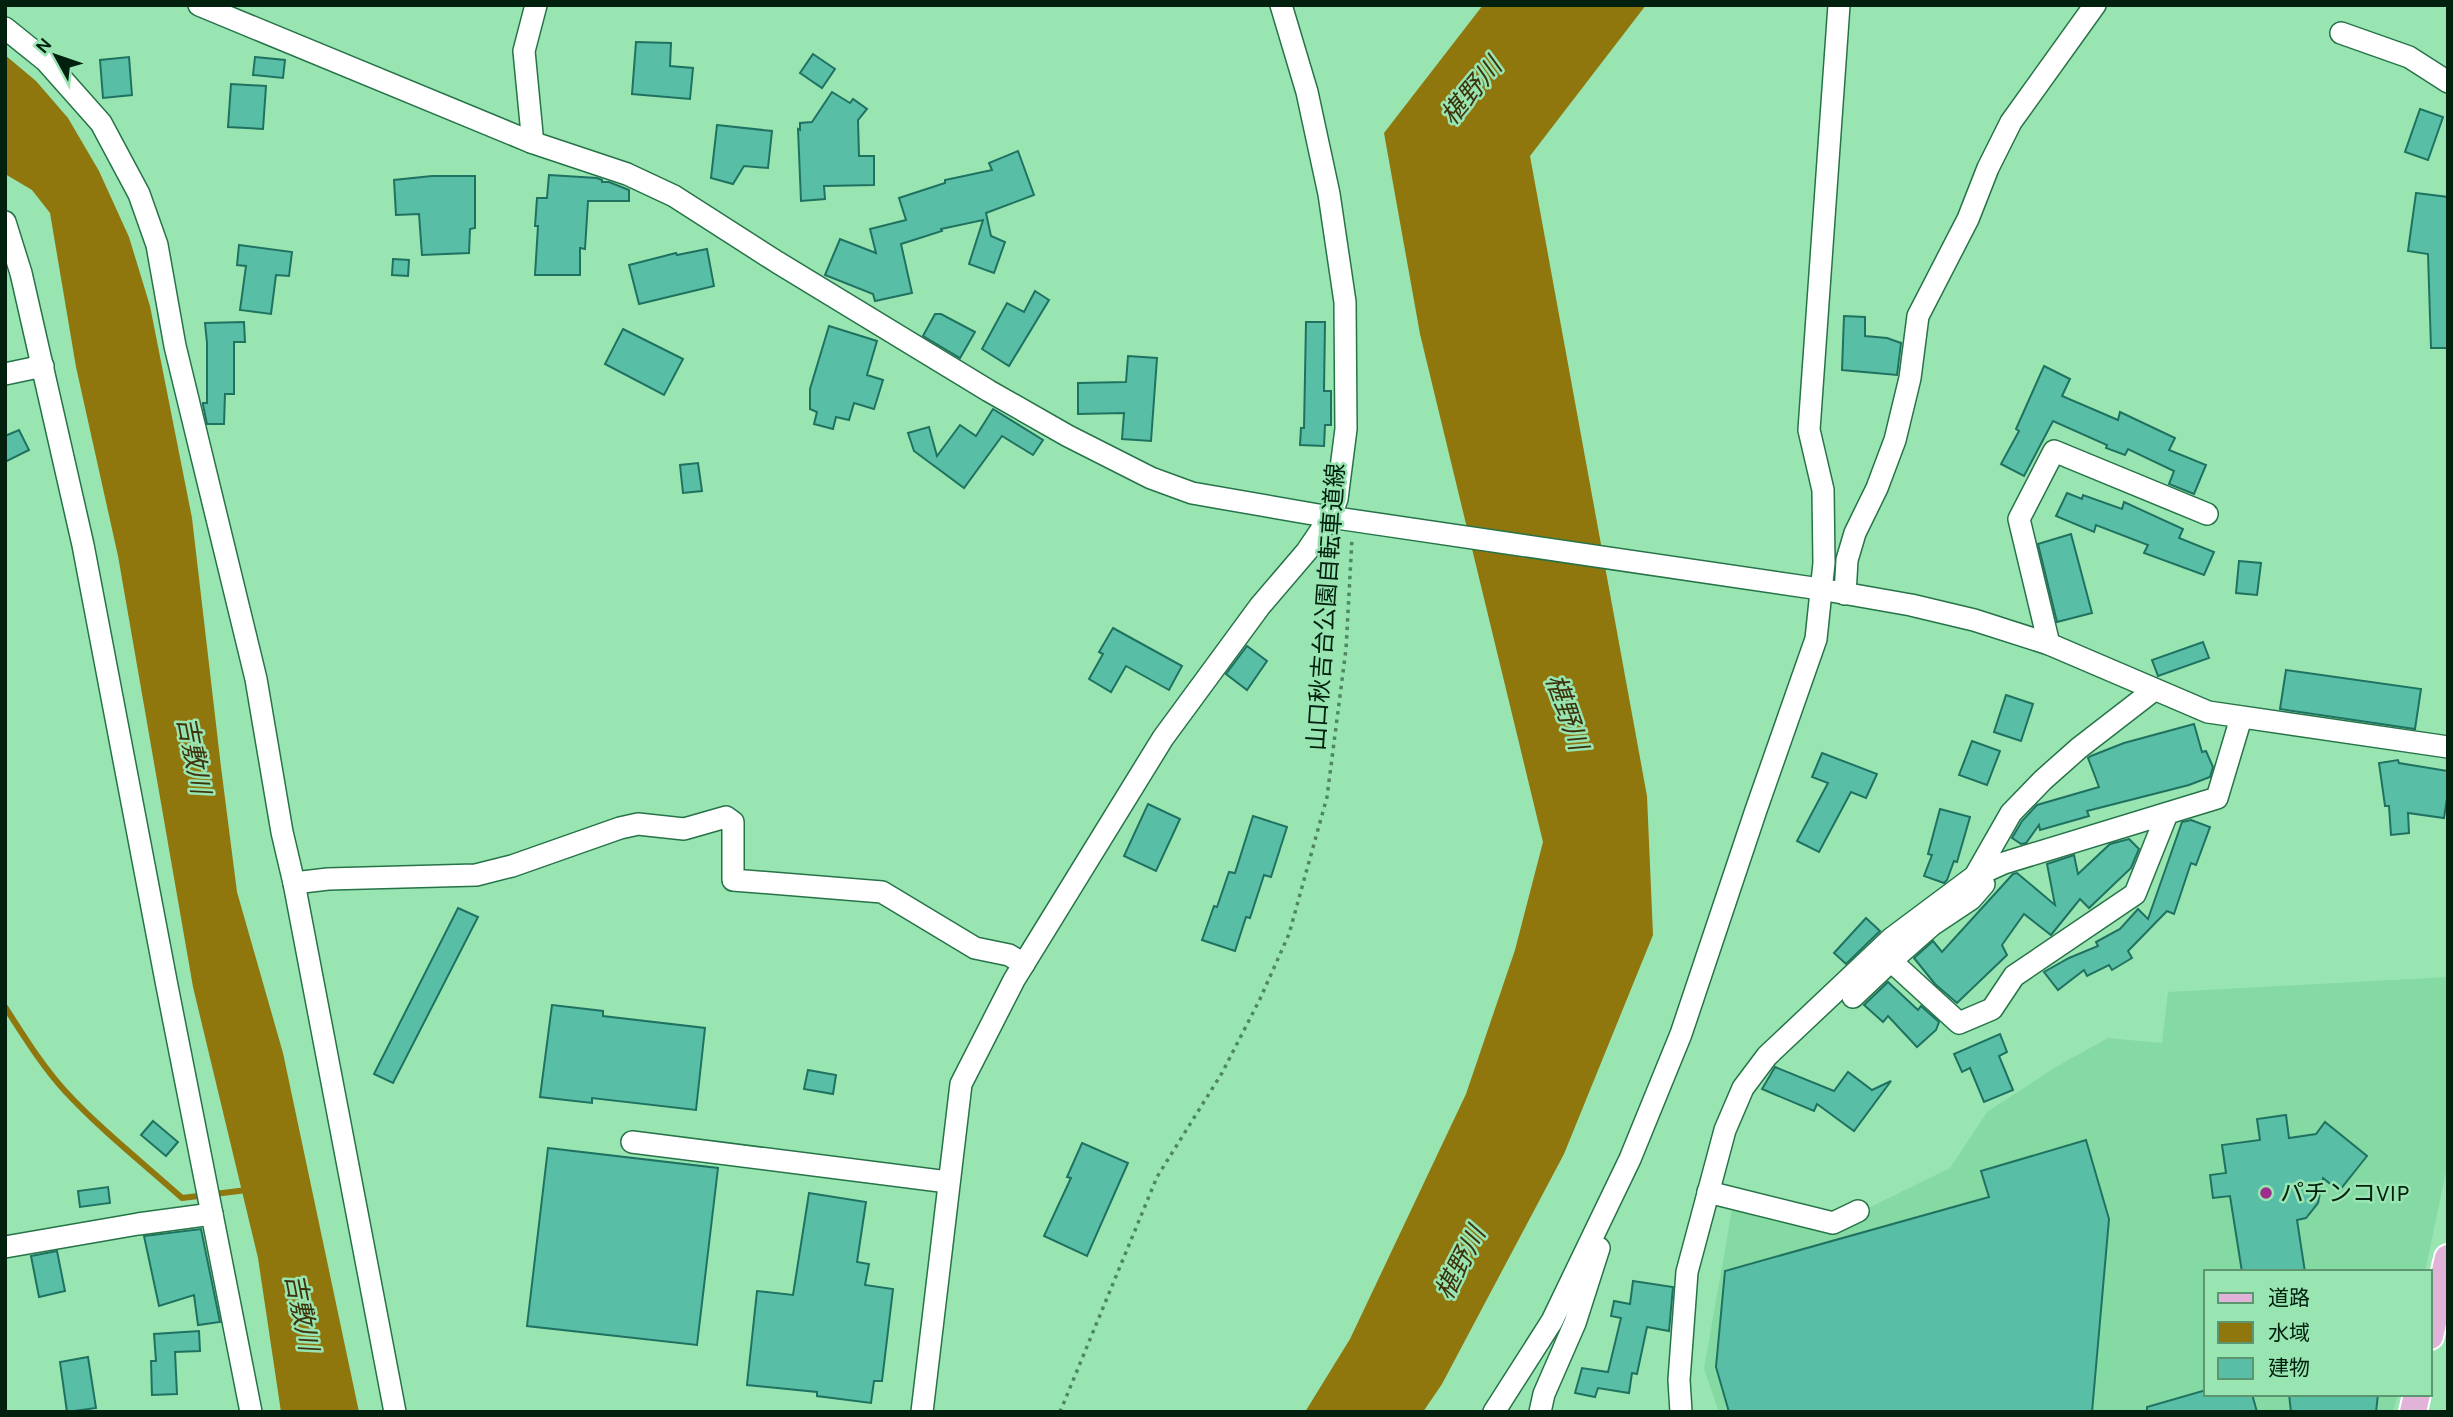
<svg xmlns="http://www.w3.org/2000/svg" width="2453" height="1417" font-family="Karla,'Noto Sans JP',sans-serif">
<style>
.built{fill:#85d9a3}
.water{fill:#8f770e}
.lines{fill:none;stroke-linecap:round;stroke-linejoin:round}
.stream{stroke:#8f770e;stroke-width:6}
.building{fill:#58bfa6;stroke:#207260;stroke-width:2}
.minor-casing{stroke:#267348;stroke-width:24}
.major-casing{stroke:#fff;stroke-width:30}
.path{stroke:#4f8663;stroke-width:3.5;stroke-dasharray:3.5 5;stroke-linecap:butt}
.minor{stroke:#fff;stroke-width:21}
.major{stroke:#e2b3d9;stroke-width:26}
.poi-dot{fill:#9e2e8c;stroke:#98e5b2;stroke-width:2.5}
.labels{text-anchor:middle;stroke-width:5;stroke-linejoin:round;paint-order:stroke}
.street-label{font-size:24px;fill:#01200e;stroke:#98e5b2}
.poi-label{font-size:24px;fill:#01200e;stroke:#98e5b2;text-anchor:start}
.water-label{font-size:26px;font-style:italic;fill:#3d330b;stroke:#98e5b2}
</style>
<rect width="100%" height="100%" fill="#98e5b2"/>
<polygon class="built" points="2448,977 2448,1162 2425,1272 2206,1272 2206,1394 2398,1394 2393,1412 1719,1412 1704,1369 1733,1204 1807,1229 1834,1225 1950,1168 1987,1112 2056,1067 2108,1038 2162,1043 2168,992"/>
<g class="water">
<polygon points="1483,5 1646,5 1530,156 1647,796 1653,935 1564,1154 1442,1384 1423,1412 1305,1412 1350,1339 1466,1094 1515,950 1543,842 1420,334 1384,133"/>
<polygon points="5,55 36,81 68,118 99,171 129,237 150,306 192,518 221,767 237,892 283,1053 359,1412 281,1412 258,1258 193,987 118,556 76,367 50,213 32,190 5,174"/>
</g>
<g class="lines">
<path class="stream" d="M5 1007C24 1036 42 1066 65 1091 101 1130 143 1163 182 1198L247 1190"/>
</g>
<g class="building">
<polygon points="636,42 671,43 670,66 693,68 690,99 632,94"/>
<polygon points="813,54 835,69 822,88 800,73"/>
<polygon points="129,57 132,95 103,98 100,60"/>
<polygon points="255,57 285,60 283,78 253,75"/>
<polygon points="231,84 266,86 263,129 228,127"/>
<polygon points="832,92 850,103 853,99 867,109 858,120 859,156 874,156 874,185 824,186 825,199 801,201 798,129 800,130 800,123 812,122"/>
<polygon points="2420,109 2443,117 2428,160 2405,152"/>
<polygon points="717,125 772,131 768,168 744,166 733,184 711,178"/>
<polygon points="1018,151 1034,195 986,213 991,236 1005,242 994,273 969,264 983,220 941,229 942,231 901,244 912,293 875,301 873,294 825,275 840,239 876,253 870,229 906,220 899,198 945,183 945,180 992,170 989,163"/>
<polygon points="549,175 597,178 602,180 602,182 609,182 629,190 629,201 588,201 585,249 580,248 580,275 535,275 538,226 535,226 537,198 547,198"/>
<polygon points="432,176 475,176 475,228 470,229 469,253 422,255 419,214 396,215 394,180"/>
<polygon points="2416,193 2448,197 2448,348 2431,348 2428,254 2408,251"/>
<polygon points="239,245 292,252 289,276 276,275 271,314 240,310 246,266 237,265"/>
<polygon points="707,249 714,286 639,304 629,265 676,253 677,255"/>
<polygon points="393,259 409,260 408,276 392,275"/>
<polygon points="1035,291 1049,300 1009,366 982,349 1007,303 1024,312"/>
<polygon points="935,314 941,314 975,332 960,358 923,336"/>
<polygon points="1844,316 1865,317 1865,336 1887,338 1901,343 1897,375 1842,370"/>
<polygon points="244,322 245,342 234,342 234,394 225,394 224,424 207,424 203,405 203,403 207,403 207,343 205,323"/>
<polygon points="1306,322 1325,322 1324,391 1331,391 1331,425 1325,425 1324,446 1300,445 1301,428 1304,428"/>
<polygon points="829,326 877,341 867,375 883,380 874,409 854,403 849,420 836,417 833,429 814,424 817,412 810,409 810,389"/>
<polygon points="623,329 683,359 664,395 605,364"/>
<polygon points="1128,356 1157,358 1151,441 1122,439 1124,413 1078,414 1078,383 1126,382"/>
<polygon points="2044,366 2070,379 2062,396 2118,420 2120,412 2175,438 2169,450 2206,465 2194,494 2169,484 2174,471 2128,449 2125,455 2106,448 2107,445 2053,421 2024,476 2001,464 2019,431 2016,429"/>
<polygon points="993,409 1043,440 1033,455 1002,436 964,488 914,451 908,433 929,427 937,456 960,425 976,436"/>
<polygon points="19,430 29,450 5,462 5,436"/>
<polygon points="698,463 702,491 683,493 680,465"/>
<polygon points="2067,493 2082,499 2083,495 2122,509 2124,502 2183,529 2179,538 2214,552 2204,575 2144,553 2148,545 2096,525 2094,532 2056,516"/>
<polygon points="2071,534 2092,613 2057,622 2038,544"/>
<polygon points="2239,561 2261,563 2257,595 2236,593"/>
<polygon points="1113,628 1182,666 1169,690 1126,666 1111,692 1089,679 1103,654 1099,652"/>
<polygon points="2203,642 2209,658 2158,676 2152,660"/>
<polygon points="1247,646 1267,661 1247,690 1226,674"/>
<polygon points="2286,670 2421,689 2415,729 2280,709"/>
<polygon points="2006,695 2033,704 2021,741 1994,732"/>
<polygon points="2194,724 2202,752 2206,751 2213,767 2210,777 2189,785 2087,811 2089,816 2040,830 2039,825 2026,843 2021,844 2012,838 2022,821 2037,805 2099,787 2088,758 2091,756 2124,743"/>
<polygon points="1972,741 2000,751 1987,785 1959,775"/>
<polygon points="1822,753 1877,774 1866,798 1851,792 1819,852 1797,841 1828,783 1812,777"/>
<polygon points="2398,760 2399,763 2448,771 2448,792 2444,818 2408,813 2409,833 2391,835 2389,806 2385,806 2379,763"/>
<polygon points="1148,804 1180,819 1156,871 1124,856"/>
<polygon points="1940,809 1970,817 1957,862 1954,861 1947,880 1944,883 1924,876 1932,855 1928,854"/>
<polygon points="1253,816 1287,827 1271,877 1264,875 1250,918 1246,917 1235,951 1202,940 1214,906 1217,907 1229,872 1235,873"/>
<polygon points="2191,820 2210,827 2196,865 2191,863 2174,914 2167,911 2128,951 2132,958 2112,970 2109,965 2087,976 2084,970 2058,990 2044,972 2069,958 2098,946 2096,942 2120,929 2138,909 2148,919 2182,822"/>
<polygon points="2129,839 2139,849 2131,868 2089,908 2080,899 2051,935 2024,914 2002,945 2007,955 1957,1003 1935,984 1914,958 1933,941 1942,952 2013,874 2017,873 2055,905 2047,864 2074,855 2078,874 2110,844"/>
<polygon points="458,908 478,917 393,1083 374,1074"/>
<polygon points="1866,918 1880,931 1846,964 1834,953"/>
<polygon points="1888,982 1918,1010 1921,1006 1939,1022 1936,1030 1917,1047 1888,1016 1883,1022 1864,1005"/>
<polygon points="552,1005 603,1011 603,1016 705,1028 696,1110 592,1098 592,1103 540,1097"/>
<polygon points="2000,1034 2007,1052 1999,1056 2013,1090 1984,1102 1970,1068 1962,1072 1954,1054"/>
<polygon points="1775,1067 1834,1091 1848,1072 1872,1090 1891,1081 1854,1131 1817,1104 1814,1111 1762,1089"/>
<polygon points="808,1070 836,1075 833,1094 804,1089"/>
<polygon points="2286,1115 2289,1138 2316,1134 2325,1122 2367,1156 2339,1191 2323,1178 2318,1203 2306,1218 2297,1220 2305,1272 2242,1272 2230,1196 2213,1198 2210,1175 2226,1173 2222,1145 2260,1140 2257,1119"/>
<polygon points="153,1121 178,1142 166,1156 141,1135"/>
<polygon points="2086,1140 2109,1219 2092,1412 1729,1412 1716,1367 1725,1271 1989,1197 1981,1171"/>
<polygon points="1082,1143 1128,1163 1087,1256 1044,1236 1071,1178 1067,1177"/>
<polygon points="548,1148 718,1168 697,1345 527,1326"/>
<polygon points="108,1187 110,1203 80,1207 78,1191"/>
<polygon points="809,1193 866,1202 857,1262 869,1264 865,1285 893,1289 882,1381 874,1381 871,1403 817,1396 817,1392 747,1385 757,1291 793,1295"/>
<polygon points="201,1229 220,1322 198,1325 194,1295 159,1306 144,1236"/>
<polygon points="57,1251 65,1291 39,1297 31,1256"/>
<polygon points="1633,1281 1673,1287 1669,1331 1647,1327 1637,1374 1632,1373 1629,1393 1598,1388 1595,1397 1575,1393 1582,1368 1608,1372 1621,1318 1611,1316 1614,1301 1630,1304"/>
<polygon points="199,1331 200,1351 175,1352 177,1394 152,1395 151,1361 156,1361 154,1334"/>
<polygon points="88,1357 96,1408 67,1412 60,1362"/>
<polygon points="2206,1390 2206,1394 2252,1394 2257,1412 2147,1412 2147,1407"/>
<polygon points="2289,1394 2378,1394 2376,1412 2291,1412"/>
</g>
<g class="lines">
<g class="minor-casing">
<g id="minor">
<polyline points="199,5 531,142 627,174 674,196 777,262 989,391 1068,436 1151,478 1192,493 1330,517 1820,589 1911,605 1974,620 2049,644 2208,712 2448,747"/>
<polyline points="5,28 46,61 101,123 139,194 157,245 175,346 256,679 282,832 294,883 395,1412"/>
<polyline points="2341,33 2409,57 2448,82"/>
<polyline points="531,142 532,134 524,51 536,5"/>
<polyline points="5,222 21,273 83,545 167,986 251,1412"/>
<polyline points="5,374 43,366"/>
<polyline points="1845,594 1847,560 1855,533 1877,488 1895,440 1910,378 1918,316 1968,219 1988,168 2011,122 2095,5"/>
<polyline points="2049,644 2019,519 2054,451 2207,514"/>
<polyline points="2167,814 2135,894 2014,976 1992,1009 1959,1023 1891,961 1932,925 1971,899 1984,884 1975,876 2004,863 2217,798 2241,718"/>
<polyline points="294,883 328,879 476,875 512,866 620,828 638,824 684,829 726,817 733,822 733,880 882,892 975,948 1009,955 1024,964"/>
<polyline points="1853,997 1891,961"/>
<polyline points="632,1142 948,1182"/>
<polyline points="1708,1192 1833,1223 1858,1211"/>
<polyline points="5,1247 138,1224 212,1214"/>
<polyline points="922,1412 961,1084 1014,980 1163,738 1260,606 1307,551 1330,517 1337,499 1346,429 1345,302 1329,194 1307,92 1281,5"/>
<polyline points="1494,1412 1552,1321 1630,1159 1681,1034 1756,810 1816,639 1824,563 1823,490 1809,430 1839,5"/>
<polyline points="1540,1412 1544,1394 1575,1323 1599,1248"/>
<polyline points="1681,1412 1679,1380 1687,1272 1725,1130 1743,1088 1767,1056 1892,938 1975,876 2011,813 2043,780 2079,748 2154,690"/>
</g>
</g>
<g class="major-casing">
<g id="major">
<polyline points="2430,1336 2448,1258"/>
<polyline points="2413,1412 2417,1394"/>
</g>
</g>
<polyline class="path" points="1060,1412 1157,1177 1222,1073 1260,999 1289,934 1327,797 1346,649 1352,539"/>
<use href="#minor" class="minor"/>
<use href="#major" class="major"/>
</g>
<circle class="poi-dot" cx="2266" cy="1193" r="7"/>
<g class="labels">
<g class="street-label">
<text transform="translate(1326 607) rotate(-86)" y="8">山口秋吉台公園自転車道線</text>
</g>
<g class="poi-label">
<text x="2280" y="1201">パチンコVIP</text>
</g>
<g class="water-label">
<text transform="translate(1471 91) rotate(-50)" y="9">椹野川</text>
<text transform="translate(1567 712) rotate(71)" y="9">椹野川</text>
<text transform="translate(194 755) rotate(79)" y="9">吉敷川</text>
<text transform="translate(1460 1263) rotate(-63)" y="9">椹野川</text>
<text transform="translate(302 1312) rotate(79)" y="9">吉敷川</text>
</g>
</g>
<rect width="2453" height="1417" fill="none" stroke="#01200e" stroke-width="14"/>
<rect x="2204" y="1270" width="228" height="126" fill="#98e5b2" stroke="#5c9670" stroke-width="2"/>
<rect x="2218" y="1293" width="35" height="10" fill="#e2b3d9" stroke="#5c9670" stroke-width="2"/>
<text x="2268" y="1305" font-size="21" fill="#01200e">道路</text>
<rect x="2218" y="1322" width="35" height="21" fill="#8f770e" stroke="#5c9670" stroke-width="2"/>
<text x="2268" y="1340" font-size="21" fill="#01200e">水域</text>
<rect x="2218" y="1358" width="35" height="21" fill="#58bfa6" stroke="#5c9670" stroke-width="2"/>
<text x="2268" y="1375" font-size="21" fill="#01200e">建物</text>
<g transform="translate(56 56) rotate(310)" stroke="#98e5b2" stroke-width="5" paint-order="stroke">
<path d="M0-5L12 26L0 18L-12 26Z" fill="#01200e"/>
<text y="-10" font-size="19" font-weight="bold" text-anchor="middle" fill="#01200e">N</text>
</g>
</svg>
